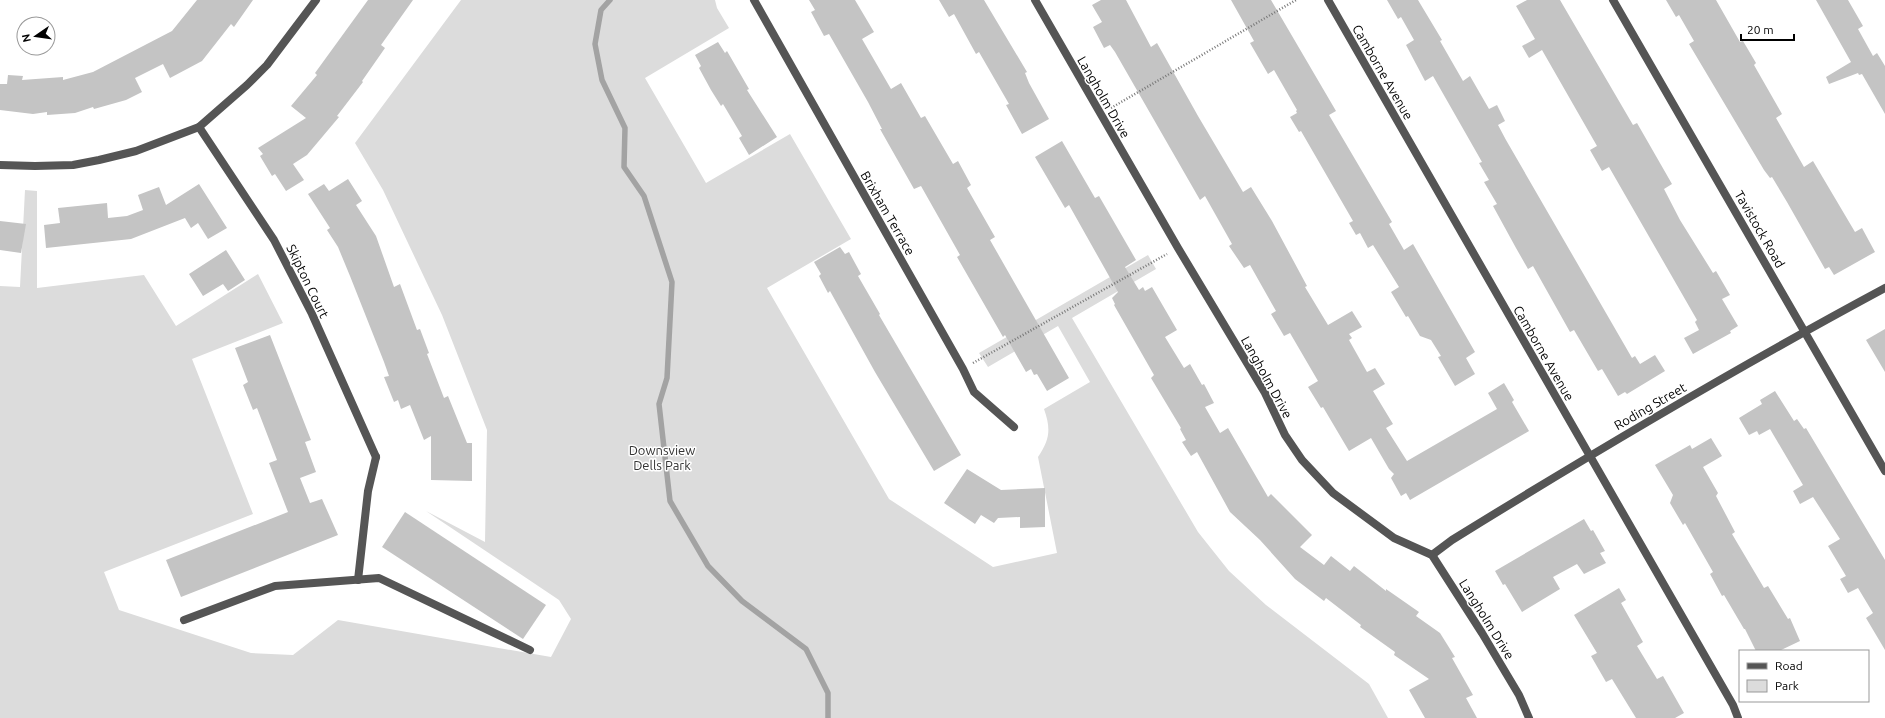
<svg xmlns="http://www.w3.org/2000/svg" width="1885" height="718" font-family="Ubuntu,sans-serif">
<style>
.green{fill:#dcdcdc}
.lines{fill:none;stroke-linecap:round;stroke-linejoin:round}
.stream{stroke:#a3a3a3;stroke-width:5.5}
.building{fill:#c4c4c4}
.path{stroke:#777;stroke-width:2.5;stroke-dasharray:1 2;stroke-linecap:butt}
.lane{stroke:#555;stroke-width:8}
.street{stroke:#555;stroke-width:8}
.labels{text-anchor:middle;stroke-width:3;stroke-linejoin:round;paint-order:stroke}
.street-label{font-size:13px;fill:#000;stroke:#fff}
.park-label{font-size:13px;fill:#333;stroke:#fff}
</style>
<rect width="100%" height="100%" fill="#fff"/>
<path class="green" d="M461 0H715L717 8 729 28 645 78 706 183 790 134 851 239 767 288 889 499 993 567 1057 553 1038 457C1050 439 1051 429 1044 409L1090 382 1058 326 988 367 979 353 1148 255 1156 269 1072 318 1198 532 1229 571 1266 605 1369 684 1388 718H0V286L20 287 25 190 37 191V288L144 275 176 326 258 274 283 323 192 359 253 514 104 572 119 610 251 653 293 655 338 620 551 657 571 619 559 600 426 511 485 542 487 430 442 315 383 190 355 143Z"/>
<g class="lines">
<polyline class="stream" points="610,0 601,10 595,44 602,80 625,128 624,167 644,196 672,282 667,378 659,404 670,501 708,566 742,601 806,649 828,693 828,718"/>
</g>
<g class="building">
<polygon points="197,0 253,0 234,27 231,24 202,61 170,78 163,64 135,78 142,92 126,100 94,109 93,107 75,113 47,115 47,112 33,114 0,110 0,84 7,84 8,75 23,76 22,80 63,77 63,80 93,72 172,31"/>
<polygon points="368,0 413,0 381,45 385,48 362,81 363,82 337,116 339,117 307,155 293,164 304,180 286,191 275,174 272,176 260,156 263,154 258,148 306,118 291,106 317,75 315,73"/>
<polygon points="809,0 855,0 874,32 862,39 891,89 901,83 921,118 925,116 953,164 958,161 971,185 967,188 995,237 990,240 1069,378 1047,391 1037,374 1034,375 1031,369 1026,372 1005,335 1003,337 957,257 960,255 921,186 914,189 880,129 882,129 868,102 829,34 824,36 811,12 815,10"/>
<polygon points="939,0 984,0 1027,72 1025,73 1029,83 1049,119 1022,134 1006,105 1009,104 979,52 976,54 954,14 949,17"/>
<polygon points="1101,0 1126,0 1151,47 1157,43 1198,116 1243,192 1251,187 1272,221 1307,286 1305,287 1328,325 1352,311 1362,327 1349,334 1352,338 1349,340 1367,372 1375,368 1385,384 1373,391 1393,424 1386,428 1407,461 1497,409 1488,393 1504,383 1514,400 1512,402 1529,431 1410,500 1406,493 1401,496 1391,478 1394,474 1389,469 1371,438 1349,451 1323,407 1321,408 1308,387 1318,381 1290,333 1284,336 1271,314 1276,311 1250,265 1244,268 1229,246 1232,244 1205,196 1200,200 1115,52 1110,45 1104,48 1093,27 1102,22 1092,5"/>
<polygon points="1231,0 1271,0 1336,111 1329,115 1392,222 1389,224 1404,250 1413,244 1475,352 1466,358 1475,374 1455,386 1438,357 1441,356 1431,340 1420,336 1408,316 1406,317 1391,292 1399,287 1373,245 1368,248 1360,233 1356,235 1349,223 1353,221 1301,131 1299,132 1290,117 1297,113 1296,111 1297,110 1274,70 1268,74 1250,43 1254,41"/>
<polygon points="1387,0 1418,0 1442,40 1440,41 1463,81 1470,76 1489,109 1497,105 1505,121 1498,125 1506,140 1632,358 1635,356 1640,364 1655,355 1665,371 1627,394 1625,392 1618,396 1602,369 1598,371 1574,330 1570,332 1533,266 1528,269 1516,248 1493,206 1497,204 1484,182 1489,180 1479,163 1482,162 1433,76 1425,81 1406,45 1414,40 1401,17 1398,19"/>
<polygon points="1527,0 1560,0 1633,125 1637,123 1672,184 1664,189 1680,220 1713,273 1716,271 1730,295 1722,299 1738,326 1730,331 1731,333 1693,354 1684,338 1699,330 1695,322 1697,320 1609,167 1602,171 1590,150 1597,146 1542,50 1529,58 1522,46 1535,39 1516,6"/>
<polygon points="1666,0 1716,0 1740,42 1743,41 1756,63 1754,65 1782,114 1776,118 1804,167 1813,161 1855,232 1862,228 1875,252 1834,275 1829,267 1825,269 1787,202 1772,177 1770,178 1764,170 1689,44 1694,41 1679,15 1676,17"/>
<polygon points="1816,0 1848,0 1863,26 1858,29 1873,56 1877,53 1885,66 1885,114 1862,74 1859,75 1858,73 1829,84 1826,77 1851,62"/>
<polygon points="718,42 725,53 727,51 749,89 747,90 777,137 749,155 739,138 742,136 723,104 721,106 711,90 699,68 701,66 695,55"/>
<polygon points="1062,141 1095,198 1099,196 1136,260 1125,267 1139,290 1143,287 1145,291 1152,287 1177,330 1165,337 1184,368 1190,364 1202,385 1204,384 1214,403 1205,407 1220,433 1228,428 1268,497 1271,494 1312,535 1300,547 1324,565 1331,556 1350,571 1354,566 1386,591 1386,589 1419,612 1416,616 1440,633 1455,657 1452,658 1473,695 1466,698 1477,718 1425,718 1409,690 1429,679 1394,655 1395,652 1360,627 1361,625 1326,598 1324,601 1295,579 1260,540 1230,512 1197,452 1191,456 1182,442 1186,440 1180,429 1181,428 1151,378 1154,375 1114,305 1115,304 1112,298 1118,292 1069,205 1065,208 1035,157"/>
<polygon points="348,179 362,201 356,205 376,236 394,287 400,284 417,330 420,329 429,353 427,354 444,398 448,396 467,443 472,443 472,481 431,480 431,436 424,440 410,405 401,409 398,400 394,402 384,377 389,376 384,362 350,276 338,247 327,230 330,228 308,194 324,184 329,191"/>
<polygon points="199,184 227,228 208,239 198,223 191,228 185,218 131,239 46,248 44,225 60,223 58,208 107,203 108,218 127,216 143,210 138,195 159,187 166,205"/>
<polygon points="0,221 26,224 21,253 0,250"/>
<polygon points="840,247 845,254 849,252 861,274 858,276 880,314 879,315 961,455 934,471 875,372 830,291 828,293 819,276 821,274 814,262"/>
<polygon points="226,250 245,280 228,291 223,284 203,296 189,274"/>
<polygon points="1885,329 1885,372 1866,340"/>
<polygon points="270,335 311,440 305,442 316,472 300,478 310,503 322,499 338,535 181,597 166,560 288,512 269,463 277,460 257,408 253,410 243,385 248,382 235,348"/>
<polygon points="1775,391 1794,421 1797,419 1804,429 1806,428 1885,560 1885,650 1866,618 1873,613 1858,588 1848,593 1840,579 1846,576 1828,546 1840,539 1813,497 1800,504 1793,491 1803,485 1770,429 1759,435 1757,431 1749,435 1739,418 1762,404 1760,400"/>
<polygon points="1711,438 1722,456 1703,467 1718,493 1716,496 1735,532 1732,534 1764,588 1768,586 1788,619 1790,618 1800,641 1779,651 1756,651 1745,629 1744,629 1724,595 1722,596 1710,574 1713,572 1685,523 1683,525 1670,503 1673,495 1655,465 1690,445 1692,449"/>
<polygon points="967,469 1001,490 1045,488 1045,527 1020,528 1020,517 998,518 994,523 981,515 975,524 944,503"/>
<polygon points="405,512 546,605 523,639 382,547"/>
<polygon points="1584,519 1591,531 1593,530 1605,551 1600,553 1606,563 1584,574 1577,564 1553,577 1560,589 1522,612 1505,584 1503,585 1495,571"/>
<polygon points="1619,588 1626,600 1621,603 1643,642 1637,646 1657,679 1663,676 1684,713 1675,718 1636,718 1612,679 1606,682 1591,656 1597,653 1574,615"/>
</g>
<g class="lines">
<g class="path">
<polyline points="1111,108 1296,0"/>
<polyline points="973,363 1167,254"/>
</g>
<g class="lane">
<polyline points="358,580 368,491 376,457"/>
<polyline points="184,620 275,586 379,578 530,650"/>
</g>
<g class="street">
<polyline points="754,0 963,369 974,392 1014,427"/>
<polyline points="1035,0 1178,248 1265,393 1285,435 1302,460 1333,493 1394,538 1432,555 1482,633 1519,695 1529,718"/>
<polyline points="1328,0 1733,705 1738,718"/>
<polyline points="1613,0 1885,471"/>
<polyline points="199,127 274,240 312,314 376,457"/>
<polyline points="0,165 35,166 73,165 99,160 136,151 199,127 247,85 267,65 316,0"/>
<path d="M1432 555 1452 540C1594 452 1738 367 1885 288"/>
</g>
</g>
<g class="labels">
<g class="street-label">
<text transform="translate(1383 72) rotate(60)" y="5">Camborne Avenue</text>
<text transform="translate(1104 97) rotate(60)" y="5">Langholm Drive</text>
<text transform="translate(888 213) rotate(60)" y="5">Brixham Terrace</text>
<text transform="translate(1760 229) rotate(60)" y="5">Tavistock Road</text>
<text transform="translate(308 281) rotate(64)" y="5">Skipton Court</text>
<text transform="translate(1544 353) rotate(60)" y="5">Camborne Avenue</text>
<text transform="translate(1267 377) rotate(61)" y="5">Langholm Drive</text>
<text transform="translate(1650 406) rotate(-30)" y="5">Roding Street</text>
<text transform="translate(1487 619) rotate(58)" y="5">Langholm Drive</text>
</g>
<g class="park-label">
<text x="662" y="455">Downsview<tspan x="662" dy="15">Dells Park</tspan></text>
</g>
</g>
<rect x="1739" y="650" width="130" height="52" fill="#ffffff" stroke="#999999"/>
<rect x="1747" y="663" width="20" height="6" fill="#555555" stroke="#999999"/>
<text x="1775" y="670" font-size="12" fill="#000000">Road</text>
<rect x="1747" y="680" width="20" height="12" fill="#dcdcdc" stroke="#999999"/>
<text x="1775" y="690" font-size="12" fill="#000000">Park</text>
<g transform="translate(36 36) rotate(257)"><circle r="19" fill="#ffffff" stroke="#999999"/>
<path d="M0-3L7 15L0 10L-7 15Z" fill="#000000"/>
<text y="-6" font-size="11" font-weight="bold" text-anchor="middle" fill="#000000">N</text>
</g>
<path d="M1741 34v6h53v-6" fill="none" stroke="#000000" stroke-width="2"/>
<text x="1747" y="34" font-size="12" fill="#000000" stroke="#ffffff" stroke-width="3" paint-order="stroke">20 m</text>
</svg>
